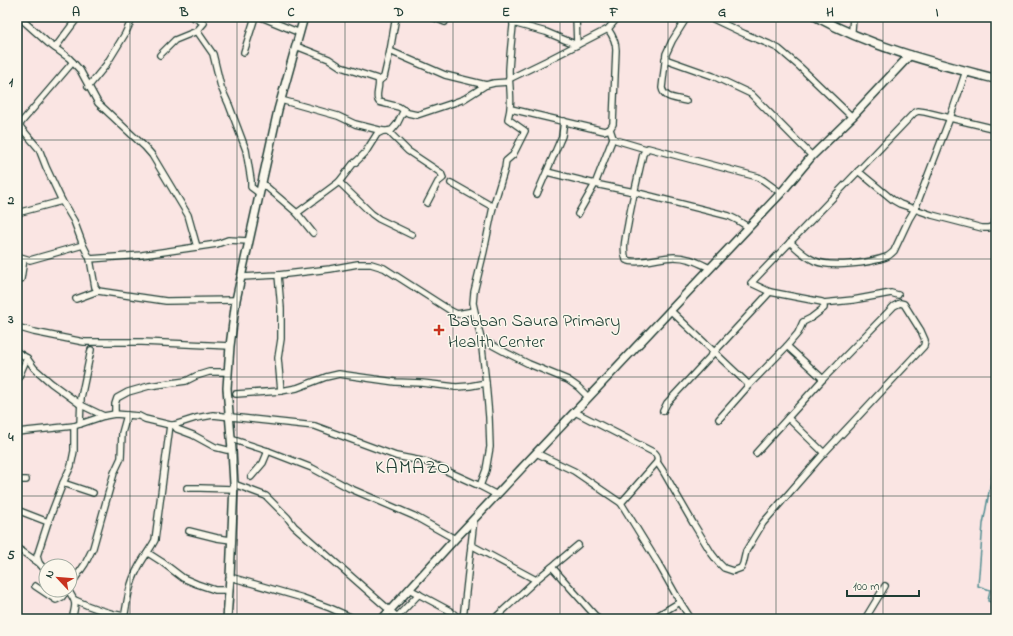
<svg xmlns="http://www.w3.org/2000/svg" width="1013" height="636" font-family="'Indie Flower',sans-serif">
<style>
.lines{fill:none;stroke-linecap:round;stroke-linejoin:round}
.stream{stroke:#548f93;stroke-width:1.5}
.minor-casing{stroke:#1f3d34;stroke-width:8}
.tertiary-casing{stroke:#1f3d34;stroke-width:10}
.primary-casing{stroke:#1f3d34;stroke-width:11}
.minor{stroke:#fbf7ec;stroke-width:5.5}
.tertiary{stroke:#fbf7ec;stroke-width:7}
.primary{stroke:#fbf7ec;stroke-width:8}
.grid{fill:none;stroke:#1f3d34;stroke-width:1;stroke-opacity:0.55}
.poi-dot{fill:#c8321e;stroke:#fbf7ec;stroke-width:1.5}
.labels{text-anchor:middle;stroke-width:3;stroke-linejoin:round;paint-order:stroke}
.poi-label{font-size:18px;fill:#1f3d34;stroke:#fbf7ec;text-anchor:start}
.quarter-label{font-size:20px;letter-spacing:1px;fill:#1f3d34;stroke:#fbf7ec}
.neatline{fill:none;stroke:#1f3d34;stroke-width:1.5}
.grid-label{font-size:13px;text-anchor:middle;font-weight:bold;fill:#1f3d34}
</style>
<rect width="100%" height="100%" fill="#fae5e3"/>
<filter id="ink" filterUnits="userSpaceOnUse"><feTurbulence type="fractalNoise" baseFrequency=".025" numOctaves="2"/><feDisplacementMap in="SourceGraphic" scale="8" xChannelSelector="R" yChannelSelector="G"/><feConvolveMatrix kernelMatrix="1 2 1 2 8 2 1 2 1" color-interpolation-filters="sRGB"/></filter>
<g filter="url(#ink)">
<g class="lines">
<polyline class="stream" points="996,455 983,524 978,586 990,590 988,601 996,604"/>
<g class="minor-casing">
<g id="minor">
<polyline points="19,17 48,43 69,58 80,70 98,103 145,147 152,155 188,215 197,247"/>
<polyline points="193,17 204,23 197,31 213,54 221,87 229,105 246,150 251,180 251,187 259,193"/>
<polyline points="261,17 300,33"/>
<polyline points="433,17 445,22"/>
<polyline points="709,17 745,34 769,44 779,49 800,67 852,117"/>
<polyline points="513,23 546,32 577,45 576,17"/>
<polyline points="852,30 853,17"/>
<path d="M296 46 329 59 341 67 378 79C381 87 374 95 379 102L399 107 408 113 417 115 453 103 464 99 486 85 494 83 509 82"/>
<polyline points="55,48 78,17"/>
<polyline points="390,51 445,75 486,85"/>
<polyline points="244,52 255,17"/>
<polyline points="160,55 175,40 197,31"/>
<polyline points="665,59 713,76 751,94 812,156"/>
<polyline points="509,79 546,61 608,29 618,17"/>
<polyline points="379,81 384,77 390,51 395,22 397,17"/>
<polyline points="88,87 106,65 125,34 133,17"/>
<polyline points="281,100 338,116 355,124 383,131"/>
<path d="M686 101C677 98 664 99 662 88L666 54 672 41 687 17"/>
<polyline points="511,109 604,131 610,129"/>
<polyline points="17,123 39,149 46,167 62,201 74,221 83,245 90,259 95,287 98,291 166,301 236,300"/>
<polyline points="19,125 73,62"/>
<polyline points="388,131 408,151 441,173 443,178 438,182 427,203"/>
<polyline points="613,138 616,140 646,149"/>
<polyline points="858,171 893,200 900,204 932,215 982,228 988,228 992,227 996,220"/>
<polyline points="547,172 595,184 634,192 729,216 737,220 748,227"/>
<polyline points="339,182 372,214 379,219 412,235"/>
<polyline points="262,183 297,213 313,233"/>
<polyline points="451,183 493,207"/>
<polyline points="537,194 562,136 564,121"/>
<polyline points="17,213 62,201"/>
<polyline points="297,213 339,182 353,164 357,161 365,153 377,134 383,131 388,131 392,130 397,124 404,110"/>
<path d="M578 214 595 184 613 138 610 129 613 124 616 50C616 42 613 36 608 29"/>
<path d="M790 242C797 249 806 257 815 261 831 268 870 263 886 257 889 256 892 253 894 251L909 219 915 209 950 118 966 71"/>
<polyline points="17,256 30,260 83,245"/>
<polyline points="90,259 142,255 217,244 228,240 249,241"/>
<path d="M710 268C697 262 688 257 674 257 660 257 638 265 626 260 622 249 626 235 628 224 632 200 638 177 643 154L648 148 758 177 763 180 781 193"/>
<polyline points="278,275 281,308 281,339 278,358 281,391"/>
<polyline points="242,277 278,275 330,269 358,264 371,264 384,268 451,311 457,314 474,311"/>
<polyline points="21,279 24,259"/>
<polyline points="17,289 17,288"/>
<polyline points="76,299 98,291"/>
<polyline points="823,303 853,300 891,293 898,295"/>
<polyline points="670,310 749,385"/>
<polyline points="17,327 34,332 84,342 142,342 230,346"/>
<polyline points="481,339 507,353 529,364 568,380 578,387 588,397"/>
<polyline points="787,346 823,379"/>
<polyline points="17,352 27,358 34,368 51,383 81,405 104,416"/>
<polyline points="17,381 27,358"/>
<polyline points="236,394 281,391 297,388 326,377 339,374 395,382 422,383 456,387 470,386 486,383"/>
<polyline points="663,411 667,403 770,292"/>
<path d="M575 412 655 453C658 456 658 459 657 462L621 503"/>
<polyline points="115,414 115,404 117,398 128,392 149,386 186,381 196,376 209,372 228,372"/>
<polyline points="788,418 824,453"/>
<polyline points="719,419 749,385 787,346 798,333 803,322 811,318 824,308 824,306 823,303 822,302 770,292 751,283 914,113 918,111 925,112 996,129"/>
<polyline points="80,424 81,398 91,350"/>
<polyline points="174,425 177,429 193,435 215,447 227,450 232,450"/>
<polyline points="17,432 74,426 104,416 115,414 139,416 145,419 170,425 174,425 196,418 213,415 315,426 396,456 427,462 480,486 497,495"/>
<polyline points="231,439 268,451 312,468 349,488 414,516 455,539"/>
<polyline points="536,453 574,471 615,499 621,503 658,563 680,602 691,619"/>
<polyline points="657,462 663,471 693,523 712,554 719,563 724,568 733,571 741,568 743,564 746,551 763,523 824,453 924,346 925,340 921,331 904,304 900,303 894,306 823,379 756,453"/>
<polyline points="251,477 263,463 268,451"/>
<polyline points="17,480 26,480"/>
<polyline points="63,483 93,493"/>
<polyline points="234,484 266,496 287,517 294,526 395,615 398,616 419,594"/>
<path d="M480 486 486 470 490 447 489 417 486 383 481 339 473 303 474 292 484 251 493 207 505 168 506 161 513 155 525 131 508 119C513 102 509 87 509 70 510 52 512 35 514 17"/>
<polyline points="187,488 200,488 233,489"/>
<polyline points="17,510 48,522"/>
<polyline points="189,531 217,538 231,540"/>
<polyline points="471,545 536,580"/>
<polyline points="17,548 39,563"/>
<polyline points="148,553 162,562 183,578 197,584 215,590 229,590"/>
<polyline points="552,567 598,619"/>
<polyline points="46,571 39,563 37,556 48,522 63,483 71,466 74,451 74,426"/>
<polyline points="230,577 303,598 330,608 355,619"/>
<polyline points="35,586 56,600 62,597 67,590"/>
<polyline points="70,586 85,564 93,548 114,473 121,458 122,433 127,415"/>
<polyline points="409,589 450,611 460,619"/>
<path d="M68 590C77 603 76 604 72 619"/>
<path d="M75 600C92 608 106 613 124 616"/>
<path d="M124 619C127 602 129 585 137 570 142 559 150 550 155 540L170 425"/>
<polyline points="462,619 463,617 471,619"/>
<polyline points="463,619 474,519"/>
<polyline points="494,619 536,580 578,545"/>
<polyline points="652,619 680,602"/>
<polyline points="865,619 885,586"/>
</g>
</g>
<g class="tertiary-casing">
<g id="tertiary">
<polyline points="227,619 230,577 234,484 232,450 227,388 230,346 236,300 278,110 304,17"/>
<polyline points="382,619 455,539 781,193 812,156 852,117 910,55"/>
</g>
</g>
<g class="primary-casing">
<path id="primary" d="M817 17C873 48 935 63 996 79"/>
</g>
<use href="#minor" class="minor"/>
<use href="#tertiary" class="tertiary"/>
<use href="#primary" class="primary"/>
</g>
</g>
<path class="grid" d="M130 17V619M237 17V619M345 17V619M453 17V619M560 17V619M668 17V619M776 17V619M883 17V619M17 140H996M17 259H996M17 377H996M17 496H996"/>
<path class="poi-dot" d="M437 324h4v4h4v4h-4v4h-4v-4h-4v-4h4z"/>
<g class="labels">
<g class="poi-label">
<text x="448" y="326">Babban Saura Primary<tspan x="448" dy="21">Health Center</tspan></text>
</g>
<g class="quarter-label">
<text x="413" y="473">KAMAZO</text>
</g>
</g>
<rect width="1013" height="636" fill="none" stroke="#fbf7ec" stroke-width="44"/>
<g transform="translate(58 578) rotate(296)"><circle r="19" fill="#fbf7ec" stroke="#a3ada2"/>
<path d="M0-3L7 15L0 10L-7 15Z" fill="#c8321e"/>
<text y="-6" font-size="11" font-weight="bold" text-anchor="middle" fill="#1f3d34">N</text>
</g>
<path d="M847 590v6h72v-6" fill="none" stroke="#1f3d34" stroke-width="2"/>
<text x="853" y="590" font-size="12" fill="#1f3d34" stroke="#fbf7ec" stroke-width="3" paint-order="stroke">100 m</text>
<rect x="22" y="22" width="969" height="592" class="neatline"/>
<g class="grid-label">
<text x="76" y="16">A</text>
<text x="184" y="16">B</text>
<text x="291" y="16">C</text>
<text x="399" y="16">D</text>
<text x="506" y="16">E</text>
<text x="614" y="16">F</text>
<text x="722" y="16">G</text>
<text x="830" y="16">H</text>
<text x="937" y="16">I</text>
<text x="11" y="86">1</text>
<text x="11" y="204">2</text>
<text x="11" y="323">3</text>
<text x="11" y="441">4</text>
<text x="11" y="559">5</text>
</g>
</svg>
